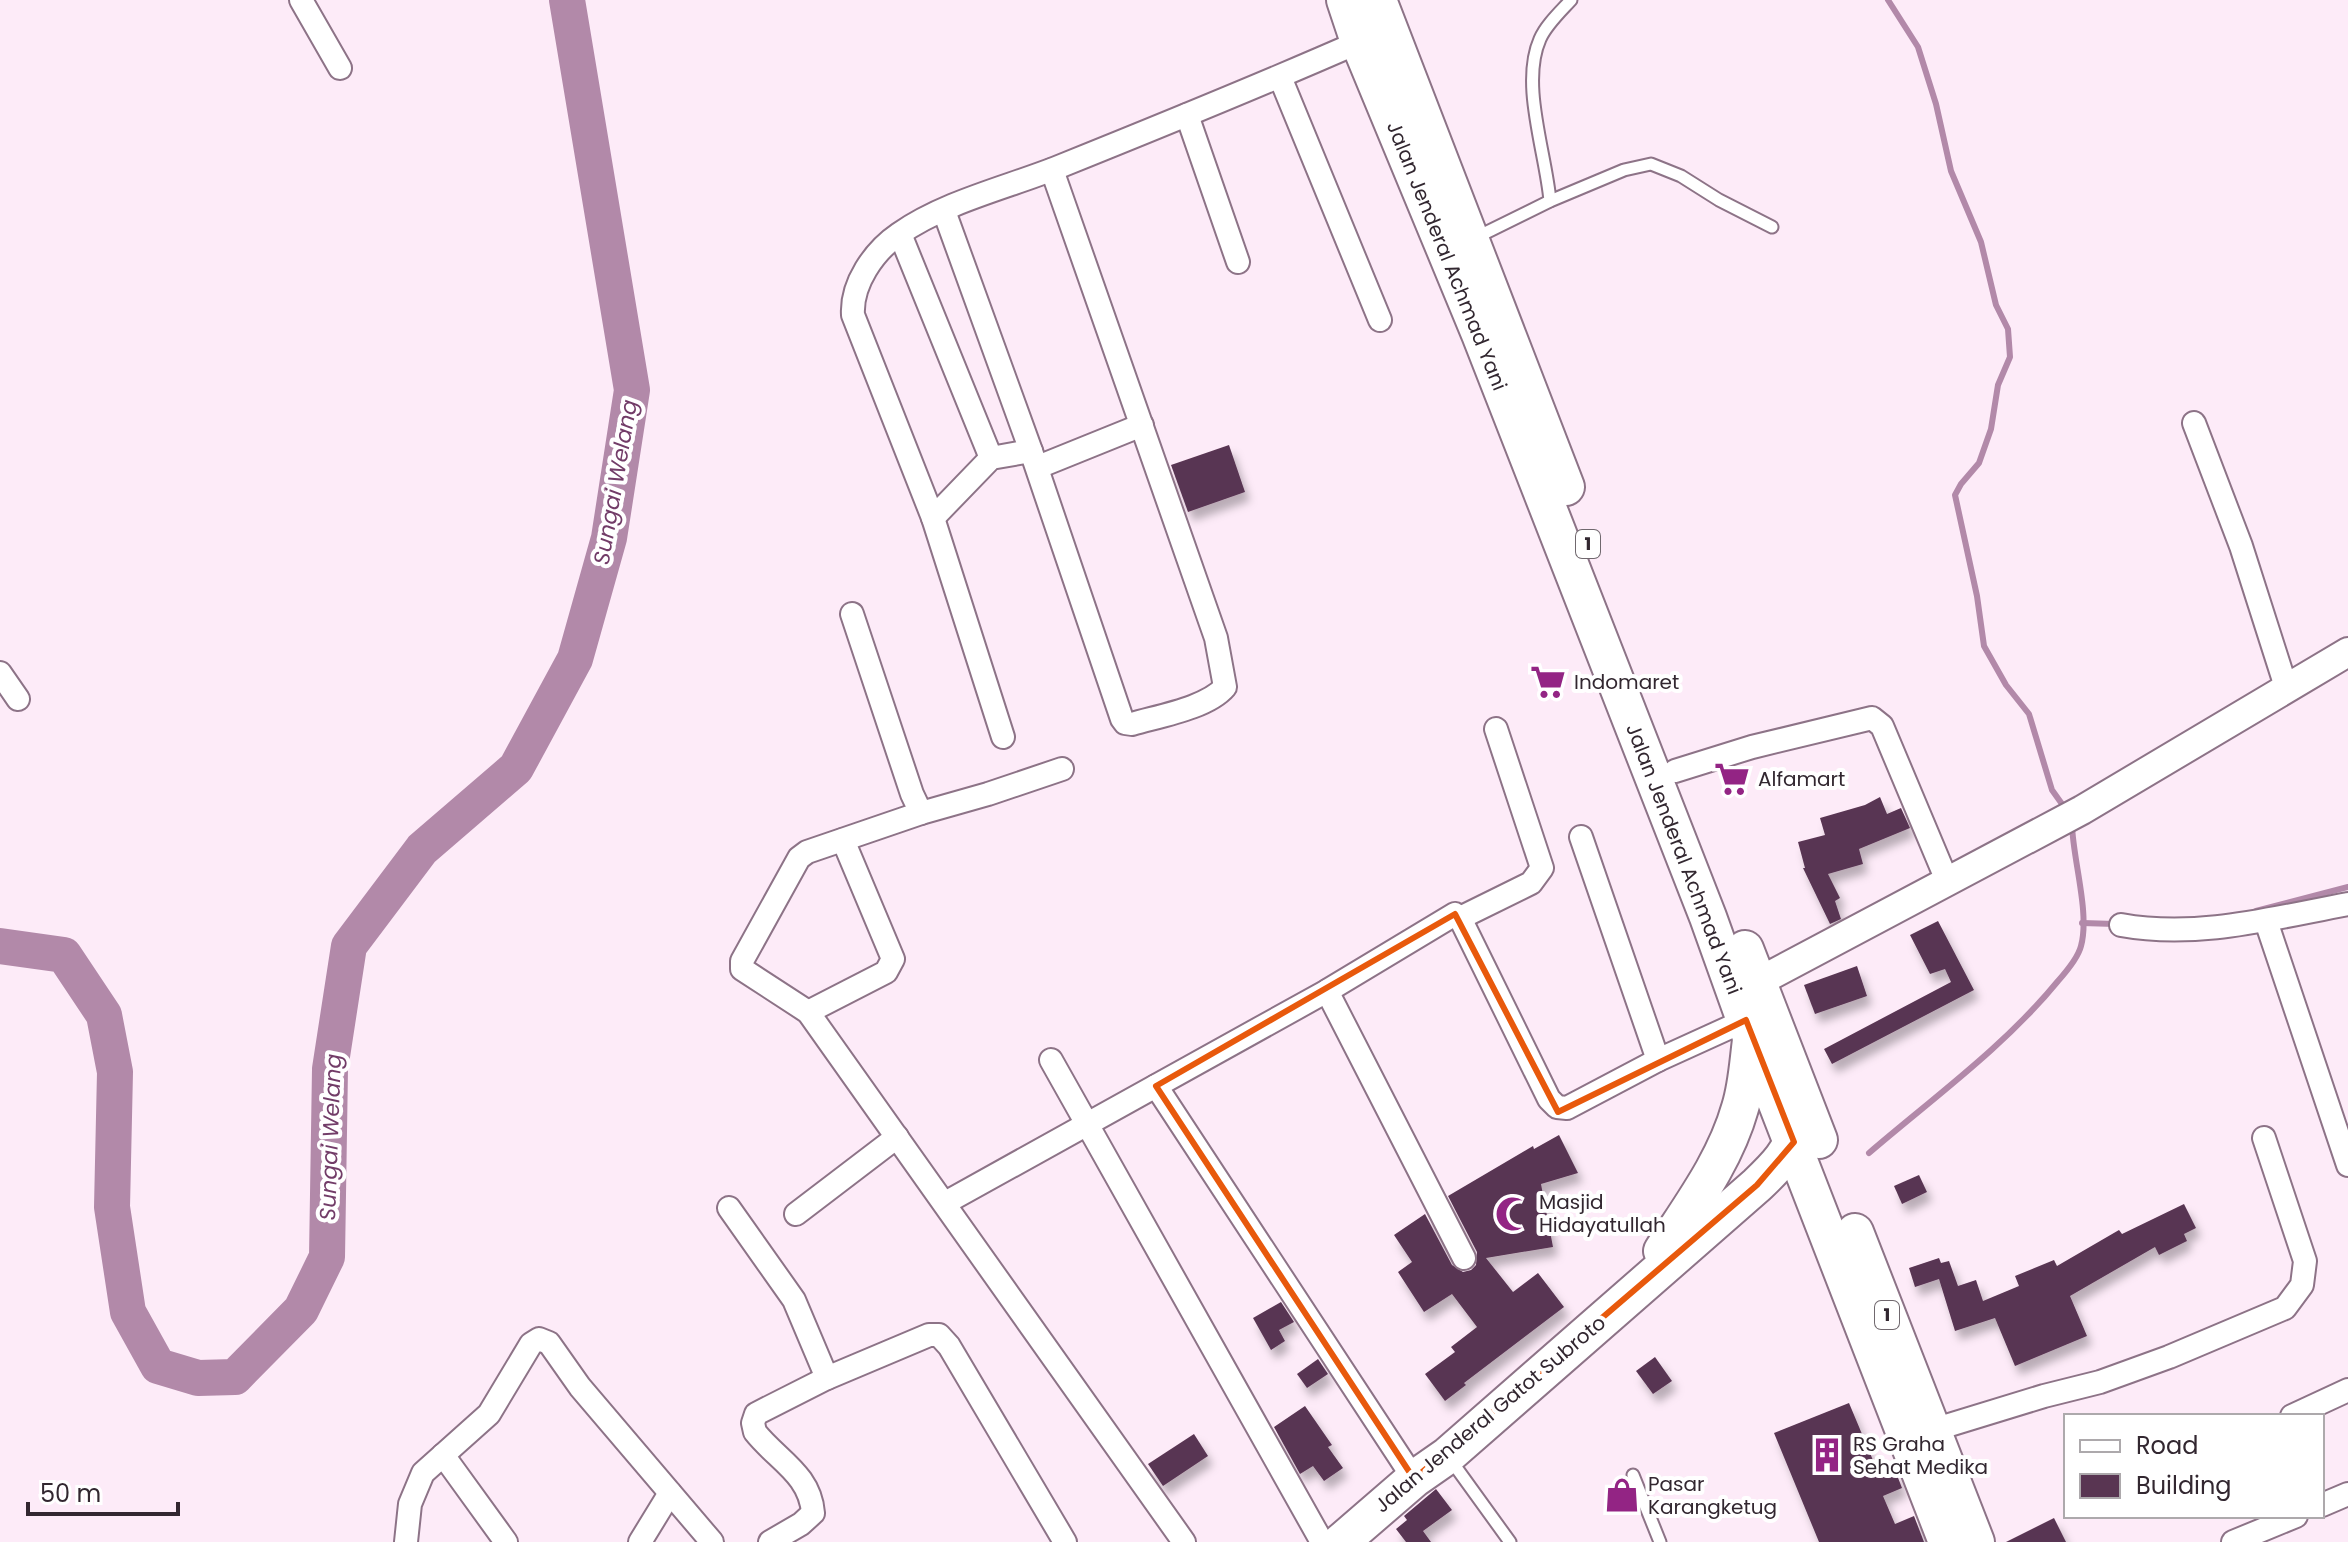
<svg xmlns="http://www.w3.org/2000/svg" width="2348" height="1542" font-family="Poppins,sans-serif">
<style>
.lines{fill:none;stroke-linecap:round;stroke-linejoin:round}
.stream{stroke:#b289a9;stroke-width:6}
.river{stroke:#b289a9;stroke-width:36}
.building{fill:#593552;filter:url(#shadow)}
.service-casing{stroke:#8d7387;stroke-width:15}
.minor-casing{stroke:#8d7387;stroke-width:26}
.tertiary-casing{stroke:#8d7387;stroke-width:32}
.trunk-casing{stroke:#8d7387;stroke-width:40}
.service{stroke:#fff;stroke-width:11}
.minor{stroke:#fff;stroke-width:22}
.tertiary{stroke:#fff;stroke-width:28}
.trunk{stroke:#fff;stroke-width:36}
.marked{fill:none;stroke:#e8590c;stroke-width:6;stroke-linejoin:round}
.labels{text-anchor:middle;stroke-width:8;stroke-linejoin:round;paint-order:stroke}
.shield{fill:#fff;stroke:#70686e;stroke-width:2}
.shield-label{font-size:18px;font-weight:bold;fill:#322730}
.street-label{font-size:20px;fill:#322730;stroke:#fff}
.poi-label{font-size:20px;fill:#322730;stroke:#fff;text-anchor:start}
.water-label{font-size:22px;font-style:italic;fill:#723c68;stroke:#fff}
</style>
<defs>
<filter id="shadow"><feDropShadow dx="5" dy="9" stdDeviation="4" flood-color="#0004"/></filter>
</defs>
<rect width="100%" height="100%" fill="#fdebf8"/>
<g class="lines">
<g class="stream">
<polyline points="1888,0 1918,47 1936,104 1951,171 1981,242 1996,305 2008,329 2010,357 1998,385 1991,429 1979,463 1961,484 1955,495 1977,596 1984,646 2006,685 2029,714 2052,790 2067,811"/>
<polyline points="2256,911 2348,887"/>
<polyline points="2082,923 2115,924"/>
<path d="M1869 1153C1933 1098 2004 1047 2058 981 2066 972 2078 958 2081 946 2090 913 2073 860 2072 825"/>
</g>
<polyline class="river" points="0,946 64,955 104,1015 115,1072 112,1207 128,1312 158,1366 198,1378 235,1377 301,1310 327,1257 330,1069 349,946 422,849 516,768 575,659 609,538 632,390 567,0"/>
</g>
<g class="building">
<polygon points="1229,445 1245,492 1188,512 1171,465"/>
<polygon points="1880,797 1887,814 1901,808 1910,828 1859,849 1863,864 1828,874 1840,898 1835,901 1841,919 1830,924 1803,868 1805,868 1798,842 1825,835 1820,818 1865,805"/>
<polygon points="1938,921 1974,990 1832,1064 1824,1049 1951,982 1945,969 1930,974 1910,935"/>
<polygon points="1857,966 1867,996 1815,1014 1804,985"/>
<polygon points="1559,1135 1578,1173 1541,1184 1553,1247 1486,1258 1513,1292 1538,1273 1564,1307 1464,1383 1466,1385 1445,1401 1425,1374 1455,1352 1451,1347 1477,1327 1452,1294 1424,1312 1398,1272 1412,1262 1394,1235 1425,1214 1452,1265 1463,1272 1471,1270 1476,1265 1477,1252 1448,1196 1533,1146 1534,1149"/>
<polygon points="1919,1175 1927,1192 1902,1204 1894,1186"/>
<polygon points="2184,1204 2196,1228 2184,1234 2187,1241 2159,1255 2155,1247 2070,1296 2087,1336 2015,1366 1995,1318 1955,1331 1939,1279 1915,1287 1909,1268 1939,1258 1941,1263 1949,1261 1958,1286 1976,1280 1983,1301 2019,1286 2015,1276 2054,1260 2057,1266 2119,1230 2122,1234"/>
<polygon points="1281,1302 1294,1322 1279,1330 1285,1341 1271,1350 1253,1318"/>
<polygon points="1655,1357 1672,1381 1653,1394 1636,1371"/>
<polygon points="1318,1359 1328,1374 1307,1388 1297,1374"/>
<polygon points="1849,1403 1880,1477 1895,1470 1902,1488 1883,1496 1895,1524 1914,1516 1924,1542 1819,1542 1774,1433"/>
<polygon points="1305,1406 1332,1445 1328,1447 1343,1468 1324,1481 1313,1466 1300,1474 1274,1427"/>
<polygon points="1194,1434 1208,1456 1163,1486 1148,1464"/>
<polygon points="1436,1489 1452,1510 1423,1531 1431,1542 1406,1542 1396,1529 1407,1520 1404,1516"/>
<polygon points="2054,1518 2066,1542 2006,1542"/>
</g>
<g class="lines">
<g class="service-casing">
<g id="service">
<path d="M1550 201C1546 153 1520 84 1540 39 1546 25 1560 12 1571 0"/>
<polyline points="1475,238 1550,201 1624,170 1651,164 1681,176 1719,200 1772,227"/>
<polyline points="1450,1459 1510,1542"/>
<polyline points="1633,1475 1660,1542"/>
</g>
</g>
<g class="minor-casing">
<g id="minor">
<polyline points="301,0 340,68"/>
<polyline points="1280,77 1380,320"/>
<polyline points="1187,115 1238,262"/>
<polyline points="944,211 1031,451"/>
<polyline points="900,234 991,458"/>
<polyline points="2194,423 2241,546 2286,687"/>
<polyline points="1038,467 1142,425"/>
<path d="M933 518 991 458 1031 451 1122 719 1125 723 1132 724C1159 716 1207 708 1225 687L1216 638 1052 170"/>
<polyline points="852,614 912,794 921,813 807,852 799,858 742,961 742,969 808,1012 1184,1542"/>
<polyline points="0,673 18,699"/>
<path d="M1003 737 933 518 853 315C851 284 874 251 899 234 945 202 1005 188 1056 168 1158 127 1259 86 1359 42"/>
<polyline points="1675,771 1752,747 1872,718 1882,726 1948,883"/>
<polyline points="921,813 988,794 1062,769"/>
<polyline points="1581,837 1658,1060"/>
<polyline points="1460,918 1531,883 1542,868 1496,729"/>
<polyline points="2266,921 2348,1165"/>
<path d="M2121 925C2197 939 2273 918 2348 904"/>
<polyline points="1327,991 1464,1258"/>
<polyline points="808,1012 886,972 893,959 843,840"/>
<polyline points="1051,1060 1322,1542"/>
<polyline points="1156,1086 1414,1479"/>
<polyline points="945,1203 1327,991 1455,914 1460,918 1549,1099 1557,1107 1567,1108 1658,1060 1746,1020"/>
<polyline points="729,1208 794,1300 827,1378"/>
<polyline points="796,1214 897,1137"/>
<polyline points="2292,1416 2348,1390"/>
<polyline points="1933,1430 2044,1396 2100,1382 2169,1357 2285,1308 2302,1285 2305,1261 2264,1138"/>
<polyline points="443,1455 506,1542"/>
<polyline points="2322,1505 2348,1494"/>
<polyline points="406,1542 410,1504 423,1473 489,1414 531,1344 539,1339 549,1343 580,1387 712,1542"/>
<polyline points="640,1542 670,1493"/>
<path d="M770 1542 801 1524 813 1513C810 1474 777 1460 755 1432L753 1423 756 1414 827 1378 929 1335H939L949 1346 1065 1542"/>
<polyline points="2233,1542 2296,1516"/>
</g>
</g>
<g class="tertiary-casing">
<polyline id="tertiary" points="1758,982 2082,810 2348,652"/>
</g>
<g class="trunk-casing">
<g id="trunk">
<polyline points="1345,0 1359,42 1480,334 1708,917 1751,1037 1947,1542"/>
<polyline points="1378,0 1566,487"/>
<polyline points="1745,949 1819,1140"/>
<polyline points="1855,1232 1976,1542"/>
<path d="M1662 1251C1691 1206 1725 1161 1740 1108 1747 1086 1748 1063 1751 1040"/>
<path d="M1341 1542 1414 1479 1447 1456 1757 1185C1777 1166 1791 1152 1798 1125"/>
</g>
</g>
<use href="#service" class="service"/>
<use href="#minor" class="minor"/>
<use href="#tertiary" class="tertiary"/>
<use href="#trunk" class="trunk"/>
</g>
<path class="marked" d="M1455 914 1558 1112 1746 1020 1794 1142 1757 1185 1414 1479 1156 1086Z"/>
<defs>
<g id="supermarket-bare" transform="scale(2.76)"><path d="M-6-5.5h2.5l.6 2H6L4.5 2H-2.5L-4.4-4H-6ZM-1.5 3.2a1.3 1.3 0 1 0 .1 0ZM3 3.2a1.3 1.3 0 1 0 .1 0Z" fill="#932484" stroke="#fff" stroke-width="2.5" paint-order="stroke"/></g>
<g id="mosque-bare" transform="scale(2.76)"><path d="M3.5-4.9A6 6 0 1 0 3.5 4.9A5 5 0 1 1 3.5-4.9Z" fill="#932484" stroke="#fff" stroke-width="2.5" paint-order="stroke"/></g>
<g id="building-bare" transform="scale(2.76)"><path d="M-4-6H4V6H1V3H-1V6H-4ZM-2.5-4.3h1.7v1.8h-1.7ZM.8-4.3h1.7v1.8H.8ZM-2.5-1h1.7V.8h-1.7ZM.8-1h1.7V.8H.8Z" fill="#932484" stroke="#fff" stroke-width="2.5" paint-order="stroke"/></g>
<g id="shop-bare" transform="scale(2.76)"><path d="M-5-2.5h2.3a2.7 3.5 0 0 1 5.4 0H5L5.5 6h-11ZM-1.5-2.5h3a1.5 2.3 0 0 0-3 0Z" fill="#932484" stroke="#fff" stroke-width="2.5" paint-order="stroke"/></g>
</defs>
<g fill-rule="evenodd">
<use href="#supermarket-bare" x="1548" y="682"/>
<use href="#supermarket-bare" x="1732" y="779"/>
<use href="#mosque-bare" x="1513" y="1214"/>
<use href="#building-bare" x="1827" y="1455"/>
<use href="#shop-bare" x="1622" y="1495"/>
</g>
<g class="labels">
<g class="shield">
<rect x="1576" y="530" width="24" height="28" rx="6"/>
<rect x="1875" y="1301" width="24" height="28" rx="6"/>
</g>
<g class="shield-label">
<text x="1588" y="550">1</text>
<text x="1887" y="1321">1</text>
</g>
<g class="street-label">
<text transform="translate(1447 256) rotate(68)" y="7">Jalan Jenderal Achmad Yani</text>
<text transform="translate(1684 859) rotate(69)" y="7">Jalan Jenderal Achmad Yani</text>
<text transform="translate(1490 1414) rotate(-40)" y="7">Jalan Jenderal Gatot Subroto</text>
</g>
<g class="poi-label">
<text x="1574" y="689">Indomaret</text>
<text x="1758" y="786">Alfamart</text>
<text x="1539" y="1209">Masjid<tspan x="1539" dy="23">Hidayatullah</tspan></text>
<text x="1853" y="1451">RS Graha<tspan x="1853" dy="23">Sehat Medika</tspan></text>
<text x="1648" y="1491">Pasar<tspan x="1648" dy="23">Karangketug</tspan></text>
</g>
<g class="water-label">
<text transform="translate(615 482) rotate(-80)" y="8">Sungai Welang</text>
<text transform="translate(330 1137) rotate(-88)" y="8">Sungai Welang</text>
</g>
</g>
<rect x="2064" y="1414" width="260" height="104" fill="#ffffff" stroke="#ada9ac" stroke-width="2"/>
<rect x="2080" y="1440" width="40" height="12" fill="#ffffff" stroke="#ada9ac" stroke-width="2"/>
<text x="2136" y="1454" font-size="24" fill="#322730">Road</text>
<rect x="2080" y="1474" width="40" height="24" fill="#593552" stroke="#ada9ac" stroke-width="2"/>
<text x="2136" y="1494" font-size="24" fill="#322730">Building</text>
<path d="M28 1502v12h150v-12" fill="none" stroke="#322730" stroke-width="4"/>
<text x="40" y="1502" font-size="24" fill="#322730" stroke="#ffffff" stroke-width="6" paint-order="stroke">50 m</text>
</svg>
